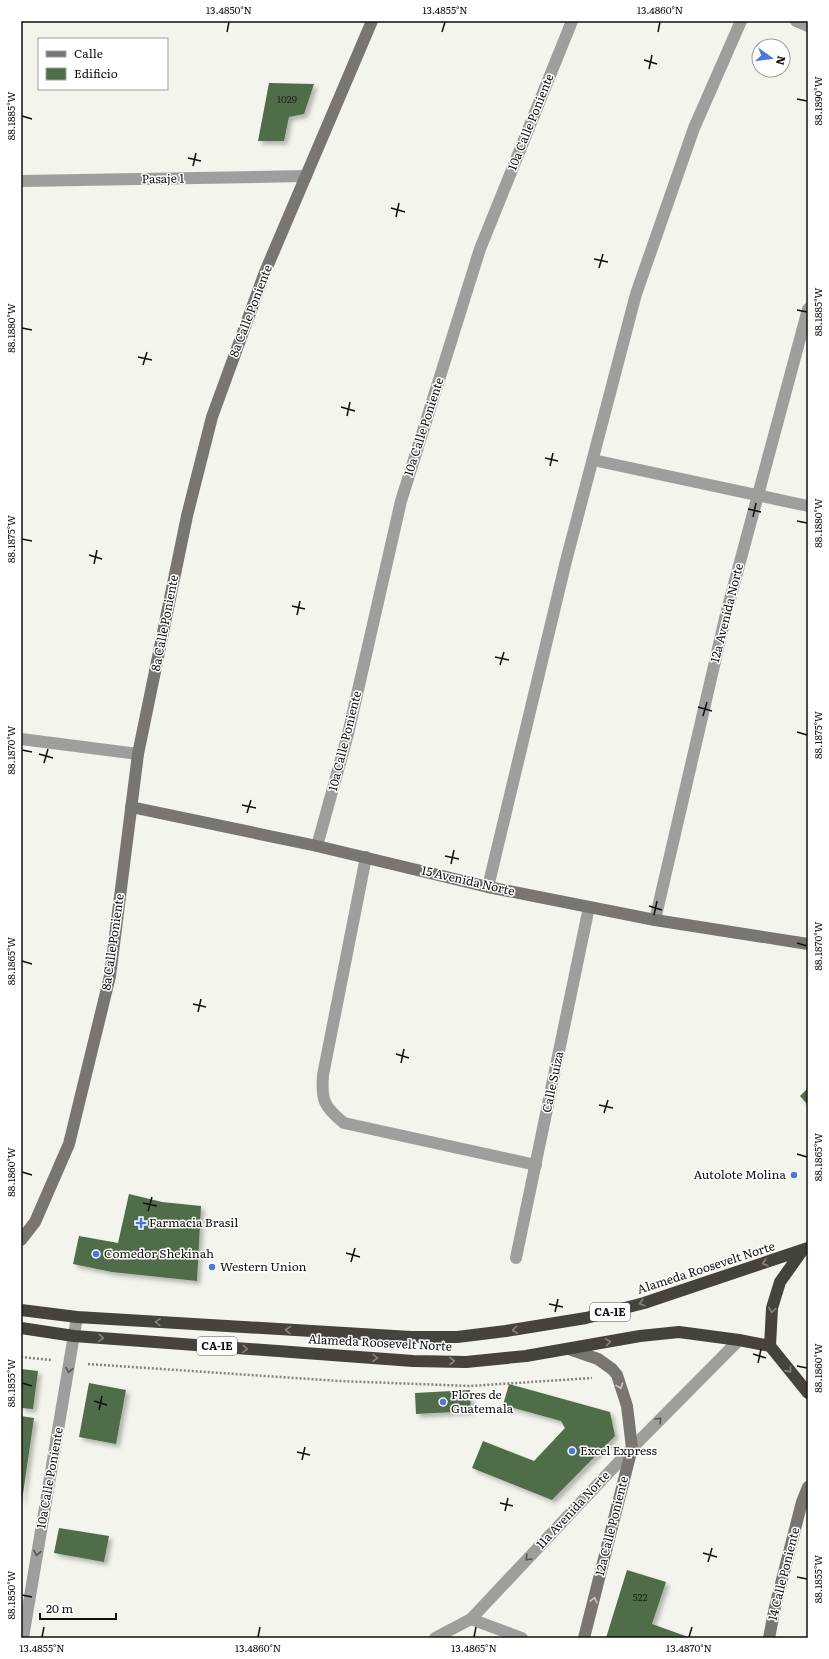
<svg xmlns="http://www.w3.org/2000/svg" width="829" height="1659" font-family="Literata,serif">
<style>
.building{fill:#506d49;filter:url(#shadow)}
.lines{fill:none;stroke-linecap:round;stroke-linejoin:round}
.path{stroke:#83837e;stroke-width:2.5;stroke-dasharray:2 2;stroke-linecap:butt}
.street{stroke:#a09e9b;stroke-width:12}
.secondary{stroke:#797672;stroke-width:12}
.highway{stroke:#46423c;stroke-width:12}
.oneway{stroke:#878480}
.oneway2{stroke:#585654}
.oneway3{stroke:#c9c8c6}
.ticks{fill:none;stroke:#0f0f0d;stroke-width:1.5}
.poi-dot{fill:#4b76e9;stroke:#fffffe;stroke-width:1.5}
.labels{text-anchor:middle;stroke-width:3;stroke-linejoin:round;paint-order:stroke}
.number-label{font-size:10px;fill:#1f261c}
.shield{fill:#fffffe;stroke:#575755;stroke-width:1}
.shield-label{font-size:11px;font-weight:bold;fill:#0f0f0d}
.street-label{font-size:12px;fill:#0f0f0d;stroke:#fffffe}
.poi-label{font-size:12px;fill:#0f0f0d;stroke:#fffffe;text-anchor:start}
.neatline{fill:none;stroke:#0f0f0d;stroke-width:1.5}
.ticks-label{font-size:10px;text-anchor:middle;fill:#0f0f0d}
</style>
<defs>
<filter id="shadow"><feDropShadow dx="3.5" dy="3.5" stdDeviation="2" flood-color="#0004"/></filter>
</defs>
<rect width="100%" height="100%" fill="#f3f4ec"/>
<g class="building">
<polygon points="269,83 314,84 304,114 289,117 284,141 258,141"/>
<polygon points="808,1088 808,1105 800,1096"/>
<polygon points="129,1194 162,1202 201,1206 197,1281 112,1272 73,1264 79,1236 118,1243"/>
<polygon points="21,1369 38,1371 33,1409 21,1408"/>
<polygon points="89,1383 126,1390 116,1444 79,1437"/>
<polygon points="509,1384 610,1412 615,1436 552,1500 472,1468 483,1441 534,1461 565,1428 561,1421 503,1405"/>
<polygon points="470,1390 471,1411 416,1414 415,1393"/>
<polygon points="21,1416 34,1418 22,1501 21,1501"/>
<polygon points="59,1528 109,1536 104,1562 54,1553"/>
<polygon points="627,1570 666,1582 652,1624 691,1638 606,1638"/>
</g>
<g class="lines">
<g class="path">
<polyline points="21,1357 51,1360"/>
<polyline points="88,1364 339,1381 470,1386 592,1378"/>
</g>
<g class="street">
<polyline points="796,21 808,26"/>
<polyline points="21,181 306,176"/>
<polyline points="593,460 808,506"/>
<polyline points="21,739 138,754"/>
<polyline points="317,846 348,734 401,501 480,249 572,21"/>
<path d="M366 857 323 1075C321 1100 324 1107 344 1123L536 1165"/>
<polyline points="488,887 566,561 636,294 694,128 741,21"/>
<polyline points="655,920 726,614 808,309"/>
<polyline points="516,1258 589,907"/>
<polyline points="471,1619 522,1638"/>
<polyline points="23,1638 77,1317"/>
<polyline points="435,1638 471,1619 632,1448 739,1340"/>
</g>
<g class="secondary">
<polyline points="131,807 317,846 488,887 655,920 808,944"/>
<polyline points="21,1240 35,1222 69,1144 110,976 138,754 187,516 212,417 265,272 372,21"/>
<polyline points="569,1349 598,1359 612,1369 617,1375 627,1406 632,1448 584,1638"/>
<polyline points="769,1638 775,1607 802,1502 808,1487"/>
</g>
<g class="highway">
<polyline points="21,1310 77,1317 411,1337 457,1337 506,1331 586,1318 644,1303 808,1248"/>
<polyline points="21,1328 74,1336 413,1361 466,1362 526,1356 640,1336 679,1332 739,1340 770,1346 808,1393"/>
<polyline points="770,1346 772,1308 780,1282 802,1251"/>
</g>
</g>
<defs><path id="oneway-chevron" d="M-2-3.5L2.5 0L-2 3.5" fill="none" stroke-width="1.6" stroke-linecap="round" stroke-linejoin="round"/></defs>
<g class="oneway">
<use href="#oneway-chevron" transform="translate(765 1263) rotate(162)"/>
<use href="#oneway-chevron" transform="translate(642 1303) rotate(164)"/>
<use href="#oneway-chevron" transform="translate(772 1310) rotate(99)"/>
<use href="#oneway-chevron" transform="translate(158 1322) rotate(-177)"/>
<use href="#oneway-chevron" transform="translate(288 1330) rotate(-177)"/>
<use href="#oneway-chevron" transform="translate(515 1330) rotate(172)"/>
<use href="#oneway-chevron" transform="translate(101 1338) rotate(4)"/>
<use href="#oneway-chevron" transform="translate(608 1342) rotate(-10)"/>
<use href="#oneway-chevron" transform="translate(245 1349) rotate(4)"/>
<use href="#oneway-chevron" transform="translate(375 1358) rotate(4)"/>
<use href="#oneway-chevron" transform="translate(452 1361)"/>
<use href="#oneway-chevron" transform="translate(789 1370) rotate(51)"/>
</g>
<g class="oneway2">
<use href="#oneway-chevron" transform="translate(69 1370) rotate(100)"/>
<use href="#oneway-chevron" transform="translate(659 1420) rotate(-46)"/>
<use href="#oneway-chevron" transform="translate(37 1553) rotate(100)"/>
<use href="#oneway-chevron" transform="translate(528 1558) rotate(133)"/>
</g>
<g class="oneway3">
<use href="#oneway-chevron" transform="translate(620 1386) rotate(70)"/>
<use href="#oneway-chevron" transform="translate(594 1600) rotate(-76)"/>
</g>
<path class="ticks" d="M227 32 229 22M442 32 445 22M658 32 660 22M644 60 657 64M649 69 652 55M797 99 807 101M22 116 32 119M188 158 201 161M193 166 196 153M391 208 405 212M396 217 399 203M594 259 608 262M599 268 603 254M797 310 807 312M22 328 32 330M138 357 152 360M143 365 147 352M341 407 355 411M347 416 350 402M545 458 558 461M550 466 553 453M748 509 761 512M753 517 756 503M797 521 807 523M22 539 32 541M89 555 102 559M94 564 97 550M292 606 305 609M297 615 300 601M495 657 509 660M500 665 504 652M698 707 712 711M703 716 707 702M797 732 807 735M22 750 32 752M39 754 53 758M44 763 48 749M242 805 256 808M247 813 251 800M445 856 459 859M451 864 454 850M649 906 662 910M654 915 657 901M797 943 807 946M22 961 32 964M193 1004 206 1007M198 1012 201 999M396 1054 409 1058M401 1063 404 1049M599 1105 613 1108M604 1113 608 1100M797 1154 807 1157M22 1172 32 1175M143 1203 157 1206M148 1211 152 1197M346 1253 360 1257M351 1262 355 1248M549 1304 563 1307M555 1312 558 1299M753 1354 766 1358M758 1363 761 1349M797 1366 807 1368M22 1383 32 1386M94 1401 107 1405M99 1410 102 1396M297 1452 310 1455M302 1460 305 1447M500 1503 513 1506M505 1511 508 1498M703 1553 717 1557M708 1562 712 1548M797 1577 807 1579M22 1595 32 1597M42 1637 44 1627M258 1637 260 1627M474 1637 476 1627M689 1637 692 1627"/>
<g class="poi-dot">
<circle cx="794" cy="1175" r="4"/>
<path d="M139 1217h4v4h4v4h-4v4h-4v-4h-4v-4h4z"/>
<circle cx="96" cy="1254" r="4"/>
<circle cx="212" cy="1267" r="4"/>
<circle cx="443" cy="1402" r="4"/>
<circle cx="572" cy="1451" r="4"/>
</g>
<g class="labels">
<g class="number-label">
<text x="287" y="103">1029</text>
<text x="640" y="1601">522</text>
</g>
<g class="shield">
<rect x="590" y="1303" width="40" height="18" rx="3"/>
<rect x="197" y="1337" width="40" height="18" rx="3"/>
</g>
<g class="shield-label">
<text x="610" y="1316">CA-1E</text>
<text x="217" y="1350">CA-1E</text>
</g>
<g class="street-label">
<text transform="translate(531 122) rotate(-68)" y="4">10a Calle Poniente</text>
<text transform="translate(163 179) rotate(-1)" y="4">Pasaje 1</text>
<text transform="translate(251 311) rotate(-69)" y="4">8a Calle Poniente</text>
<text transform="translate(424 427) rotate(-72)" y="4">10a Calle Poniente</text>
<text transform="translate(727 613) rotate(-76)" y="4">12a Avenida Norte</text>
<text transform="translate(165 623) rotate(-79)" y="4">8a Calle Poniente</text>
<text transform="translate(345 741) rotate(-76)" y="4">10a Calle Poniente</text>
<text transform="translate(468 881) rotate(13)" y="4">15 Avenida Norte</text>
<text transform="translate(113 942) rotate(-82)" y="4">8a Calle Poniente</text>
<text transform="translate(553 1082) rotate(-78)" y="4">Calle Suiza</text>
<text transform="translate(706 1268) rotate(-18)" y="4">Alameda Roosevelt Norte</text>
<text transform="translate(380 1343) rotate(3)" y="4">Alameda Roosevelt Norte</text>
<text transform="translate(50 1478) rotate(-80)" y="4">10a Calle Poniente</text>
<text transform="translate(573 1510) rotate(-47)" y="4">11a Avenida Norte</text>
<text transform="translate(612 1526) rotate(-76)" y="4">12a Calle Poniente</text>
<text transform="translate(784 1574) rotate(-76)" y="4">14 Calle Poniente</text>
</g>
<g class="poi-label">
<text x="786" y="1179" text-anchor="end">Autolote Molina</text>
<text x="149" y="1227">Farmacia Brasil</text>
<text x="104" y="1258">Comedor Shekinah</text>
<text x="220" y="1271">Western Union</text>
<text x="451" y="1399">Flores de<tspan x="451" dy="14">Guatemala</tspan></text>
<text x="580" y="1455">Excel Express</text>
</g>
</g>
<rect width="829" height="1659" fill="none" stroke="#fffffe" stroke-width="44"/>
<rect x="38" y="38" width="130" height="52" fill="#fffffe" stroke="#9f9f9e"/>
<rect x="46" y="51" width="20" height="6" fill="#797672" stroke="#9f9f9e"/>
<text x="74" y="58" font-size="12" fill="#0f0f0d">Calle</text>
<rect x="46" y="68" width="20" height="12" fill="#506d49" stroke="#9f9f9e"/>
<text x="74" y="78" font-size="12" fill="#0f0f0d">Edificio</text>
<g transform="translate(771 58) rotate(104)"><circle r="19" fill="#fffffe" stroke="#9f9f9e"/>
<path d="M0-3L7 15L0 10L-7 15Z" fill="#4b76e9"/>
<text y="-6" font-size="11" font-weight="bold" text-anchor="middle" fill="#0f0f0d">N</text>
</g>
<path d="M40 1613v6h76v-6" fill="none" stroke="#0f0f0d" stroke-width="2"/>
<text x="46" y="1613" font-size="12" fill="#0f0f0d" stroke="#fffffe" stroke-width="3" paint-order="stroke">20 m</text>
<rect x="22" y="22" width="785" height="1615" class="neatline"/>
<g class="ticks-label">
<text x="229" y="14">13.4850°N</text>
<text x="445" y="14">13.4855°N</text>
<text x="660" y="14">13.4860°N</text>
<text transform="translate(818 101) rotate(-90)" y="4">88.1890°W</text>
<text transform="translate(11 116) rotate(-90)" y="4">88.1885°W</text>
<text transform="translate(818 312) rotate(-90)" y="4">88.1885°W</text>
<text transform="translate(11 328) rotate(-90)" y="4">88.1880°W</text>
<text transform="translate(818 523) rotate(-90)" y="4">88.1880°W</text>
<text transform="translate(11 539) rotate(-90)" y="4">88.1875°W</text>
<text transform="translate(818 735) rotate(-90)" y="4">88.1875°W</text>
<text transform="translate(11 750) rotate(-90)" y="4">88.1870°W</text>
<text transform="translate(818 946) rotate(-90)" y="4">88.1870°W</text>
<text transform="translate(11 961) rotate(-90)" y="4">88.1865°W</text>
<text transform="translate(818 1157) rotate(-90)" y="4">88.1865°W</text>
<text transform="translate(11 1172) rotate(-90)" y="4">88.1860°W</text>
<text transform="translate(818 1368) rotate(-90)" y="4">88.1860°W</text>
<text transform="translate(11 1383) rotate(-90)" y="4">88.1855°W</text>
<text transform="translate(818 1579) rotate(-90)" y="4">88.1855°W</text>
<text transform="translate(11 1595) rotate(-90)" y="4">88.1850°W</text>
<text x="42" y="1652">13.4855°N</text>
<text x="258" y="1652">13.4860°N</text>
<text x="474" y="1652">13.4865°N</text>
<text x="689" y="1652">13.4870°N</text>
</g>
</svg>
